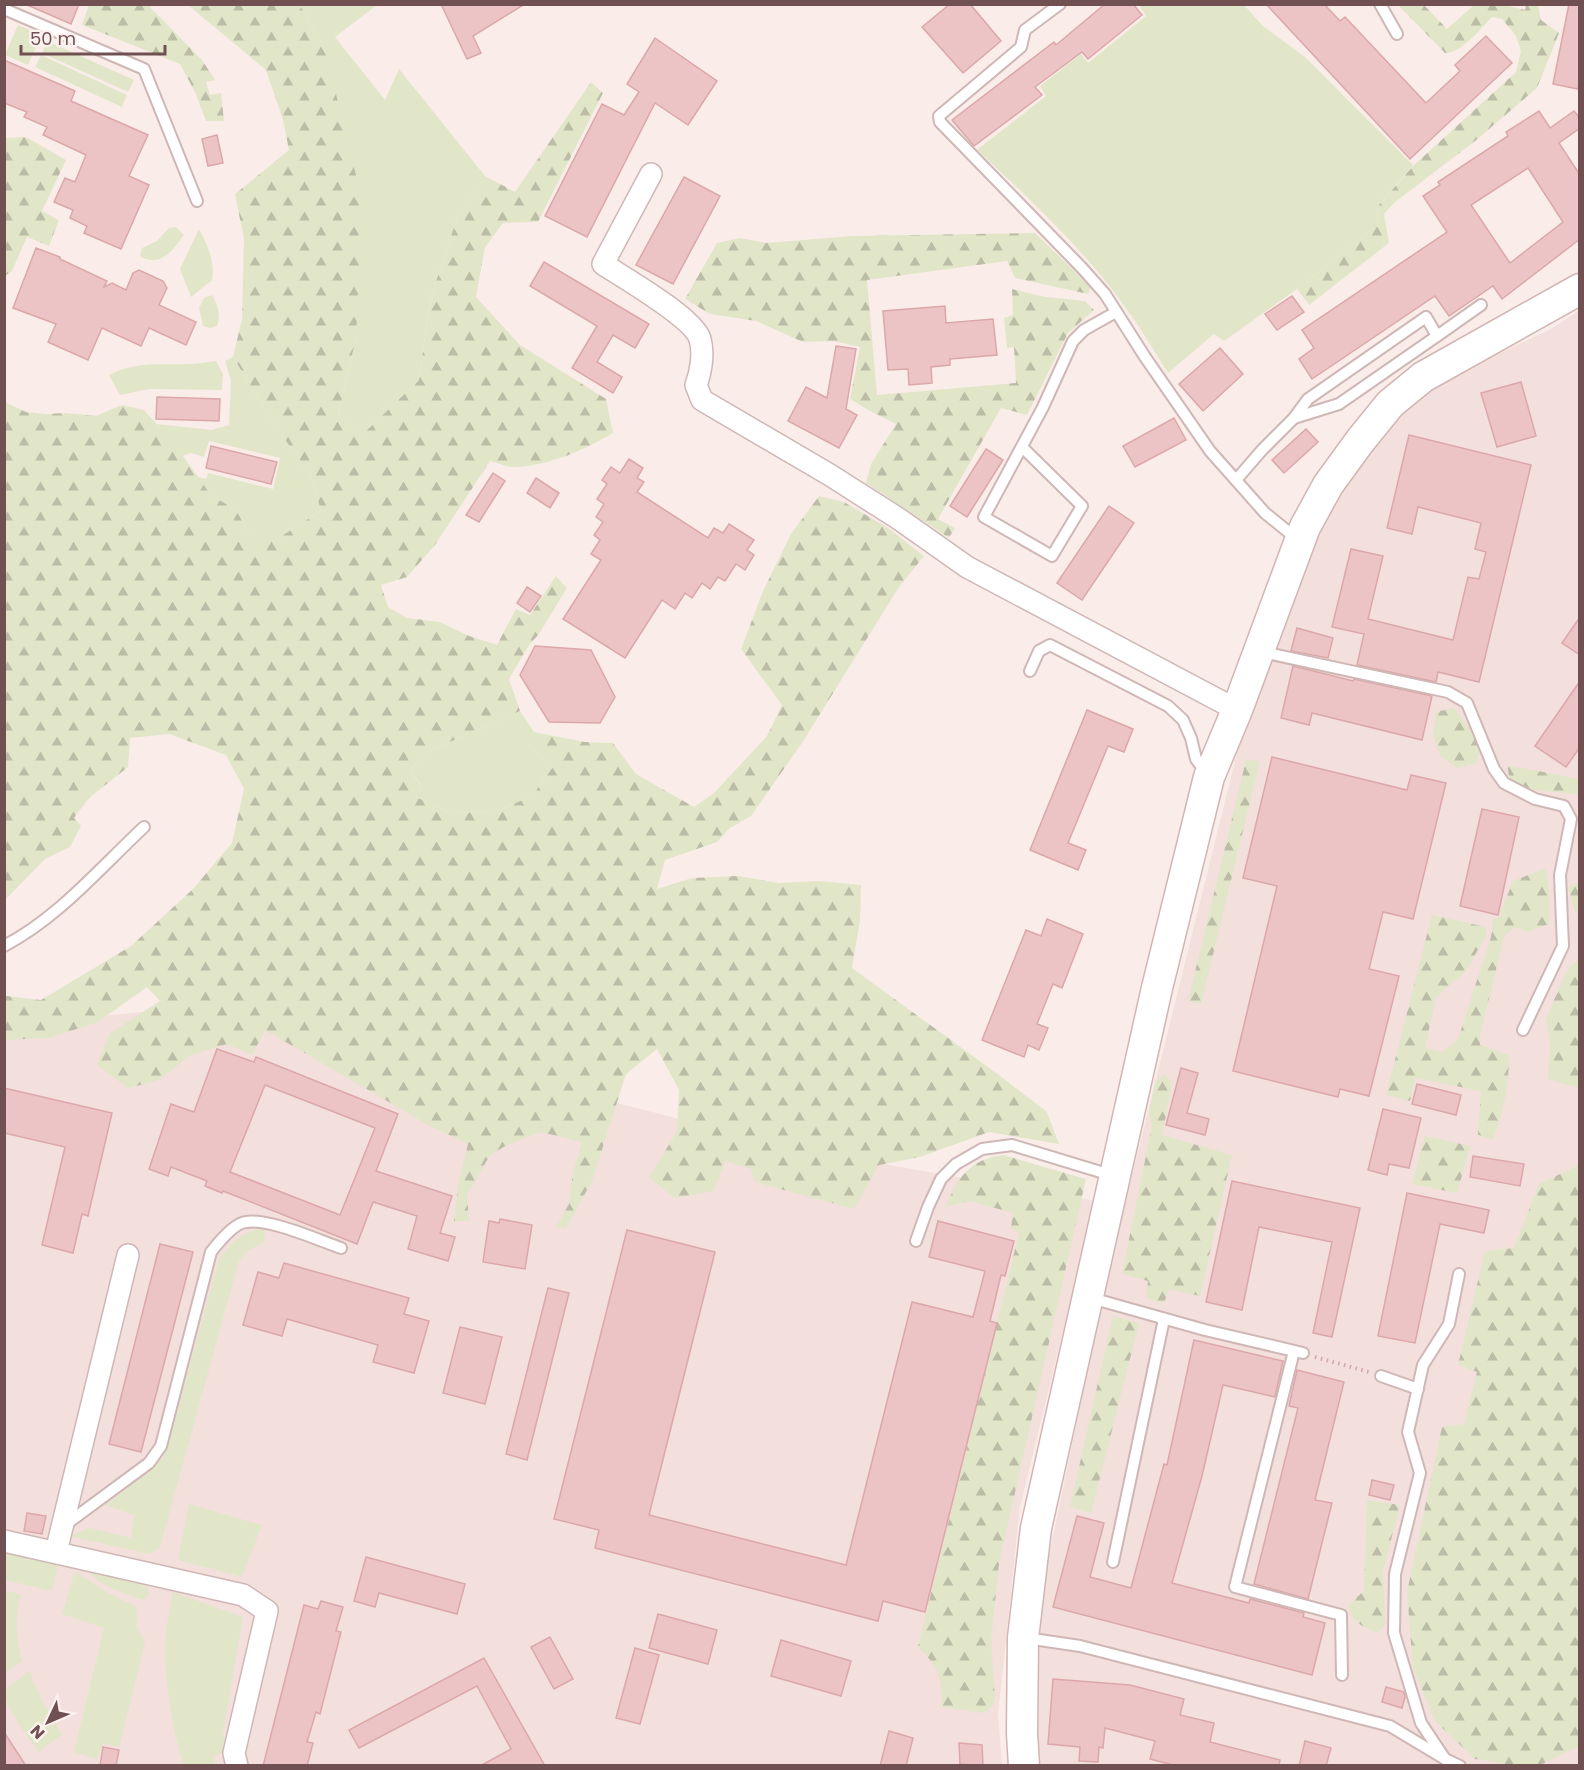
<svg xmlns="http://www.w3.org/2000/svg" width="1584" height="1770" font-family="Poppins,sans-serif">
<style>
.residential{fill:#f3dfdc}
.grass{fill:#e1e6c9}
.forest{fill:url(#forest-firs)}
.building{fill:#ecc4c5;stroke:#dca7a9;stroke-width:1.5;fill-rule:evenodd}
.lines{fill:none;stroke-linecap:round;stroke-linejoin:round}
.lane-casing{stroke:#cfb7b6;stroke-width:14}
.street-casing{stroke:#cfb7b6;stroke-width:24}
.secondary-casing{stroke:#d2b5b3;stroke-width:33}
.path{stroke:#d1a7a9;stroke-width:4;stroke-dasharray:1.5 4.5;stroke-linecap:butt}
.lane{stroke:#fff;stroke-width:10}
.street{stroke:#fff;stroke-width:21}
.secondary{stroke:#fff;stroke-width:30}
</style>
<defs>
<pattern id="forest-firs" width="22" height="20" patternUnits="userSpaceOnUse" patternTransform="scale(1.5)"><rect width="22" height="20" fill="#e1e6c9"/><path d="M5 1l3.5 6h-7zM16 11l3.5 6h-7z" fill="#bbbda6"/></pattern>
</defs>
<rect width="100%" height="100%" fill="#faede9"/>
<g class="residential">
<polygon points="1579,311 1579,1765 1035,1766 1032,1723 1039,1604 1106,1281 1239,745 1310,555 1358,458 1419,391 1549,330"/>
<polygon points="235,1003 786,1147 1095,1201 1020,1507 998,1715 1002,1765 5,1765 4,1020 19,1024"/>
</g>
<g class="grass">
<path d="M1243 4 1263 26 1305 57 1413 165 1378 206 1377 226 1297 289 1224 341 1214 334 1168 373C1155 353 1144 333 1130 314 1088 253 1031 200 977 150L1046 96 1040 86 1081 54 1088 63 1146 16 1140 7 1143 5Z"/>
<polygon points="300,5 377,5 335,37 385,100 399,69 485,176 458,215 430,300 419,380 360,437 338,415 356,338 326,53"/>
<polygon points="18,25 41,35 28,65 5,55"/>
<polygon points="47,41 134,80 128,92 42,53"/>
<polygon points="41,55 127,95 122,107 35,67"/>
<path d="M176 227 184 235C173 250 160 269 140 256L142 248 157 241 169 228Z"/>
<path d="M199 229C208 246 215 261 212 280L191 297 180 269Z"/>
<path d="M212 295C218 305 221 315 217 326L210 328 203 326 199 308 204 298Z"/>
<polygon points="233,357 280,433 311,475 321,511 280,537 251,537 236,510 211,495 198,477 206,479 208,473 273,489 280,458 209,441 204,457 191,453 182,456 157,424 212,430 229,425 231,381 225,361"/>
<path d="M216 361 223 374 222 390 149 389 120 395 109 375C134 361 160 365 187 364 197 364 206 362 216 361Z"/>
<polygon points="520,711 534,732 528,745 553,767 532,796 492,813 448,812 416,797 421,785 411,771 423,754"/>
<path d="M265 1228 264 1243C252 1248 243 1252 238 1264L160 1547 149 1554 69 1536 90 1528 131 1538 134 1515 105 1505 150 1471 162 1458 171 1434 219 1259C233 1240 241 1232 265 1228Z"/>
<polygon points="189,1504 262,1525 242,1577 178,1560"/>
<polygon points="5,1549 59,1561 52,1591 5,1580"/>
<path d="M90 1569 146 1586 149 1593 148 1597 143 1600C124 1593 101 1587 88 1571Z"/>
<polygon points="75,1571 106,1592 135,1606 137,1613 137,1627 145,1643 119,1747 103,1743 97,1759 74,1752 104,1628 62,1614"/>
<path d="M5 1591 21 1594C14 1619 16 1635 22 1661L5 1672Z"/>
<path d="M173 1592 243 1617 223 1732 226 1752 213 1756 216 1765H184C173 1736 165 1679 165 1647 165 1629 170 1610 173 1592Z"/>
<path d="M29 1671 44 1705 62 1734 39 1752C29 1737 4 1708 5 1690Z"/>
</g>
<g class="forest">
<polygon points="89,5 153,5 150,7 202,60 215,80 206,82 210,95 221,93 224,121 206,121 195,92 180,64 82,25"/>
<path d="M188 5H300L326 53 362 200 356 338 338 415 360 437 419 380 430 300 458 215 485 176 515 192 591 82 603 93 538 222 503 223 485 247 476 297 520 345 606 399 613 433C584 450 551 465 517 467 508 468 498 463 490 461L435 545 407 577 381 585 388 607 407 618 440 622 469 636 497 645 516 609 530 615 556 576 567 588 539 634 529 645 509 679 520 711 423 754 411 771 421 786 416 797 448 812 492 813 532 796 553 767 527 744 534 732 585 742 613 743 636 774 694 807 714 793 767 736 782 705 741 649 763 591 791 534 819 496 844 502 888 528 924 556 899 587 802 743 751 816 730 828 717 842 665 860 657 889 692 878 738 876 778 883 820 881 861 885 860 921 852 968 999 1075 1047 1112 1059 1144 989 1132 920 1157 879 1165 854 1209 755 1182 751 1169 725 1161 714 1191 675 1198 649 1178 677 1131 679 1090 657 1049 626 1074 592 1181 566 1228 556 1227 569 1204 573 1172 582 1142 541 1132 507 1145 490 1155 467 1195 469 1221H454L458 1185 468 1144 430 1126 265 1030 252 1055 227 1044 191 1055 157 1081 128 1088 97 1065 110 1033 160 1001 147 987 98 1022 49 1038 5 1040V994L6 996 41 1000 131 946 193 889 232 843 244 789 226 755 169 734 130 738 128 767 89 798 74 818 81 826 70 847 45 859 5 900V402L26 412 46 414 66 413 96 416 122 405 144 410 173 442 211 495 236 510 251 537H280L321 511 311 475 280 433 233 357 242 319 244 239 235 194 289 150 283 120 266 70Z"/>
<path d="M1398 5H1424L1447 29 1474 5H1504L1525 10 1526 5H1538L1541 20 1559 33 1537 88 1475 141 1394 203 1384 214 1389 243 1309 305 1297 289 1377 226 1378 206 1413 166 1516 72 1521 51 1516 36 1502 19 1492 17C1480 29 1462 53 1445 53Z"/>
<polygon points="26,137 66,160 42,211 59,220 49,246 27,237 12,271 5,276 5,138"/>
<polygon points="1035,233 1091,287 1088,294 1015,278 1007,261 867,280 877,395 1016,383 1014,347 1007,348 1004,318 1013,315 1012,289 1046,297 1085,301 1094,310 1068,333 1027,415 1001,408 938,519 955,528 949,538 866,483 871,464 896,424 870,411 850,399 860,347 833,341 803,342 756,321 710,314 685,299 717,243 740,238 767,243 852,236"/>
<polygon points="1454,708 1469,728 1480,749 1476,763 1457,768 1440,756 1433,735 1436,712"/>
<polygon points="1246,760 1260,761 1201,1004 1188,1001"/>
<polygon points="1507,765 1579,779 1579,794 1532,790 1510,782"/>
<path d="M1546 868 1549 889V924L1528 932 1514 927 1504 937 1480 1036V1045L1509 1055C1509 1086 1504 1110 1493 1140L1478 1135 1481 1091 1415 1078 1410 1101 1386 1095 1432 915 1486 927V936L1465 972 1436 997 1425 1048 1442 1052 1458 1039 1491 937 1493 919 1499 917 1513 881Z"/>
<polygon points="1579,882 1579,913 1576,913 1568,888"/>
<polygon points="1579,958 1579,1088 1548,1079 1550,1042 1546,1019 1566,972"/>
<polygon points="1164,1075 1170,1080 1172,1085 1162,1135 1232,1155 1200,1296 1169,1289 1164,1303 1146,1298 1148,1281 1122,1274 1152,1126 1149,1114 1155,1082"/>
<polygon points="1425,1136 1470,1146 1457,1193 1412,1184"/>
<path d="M1003 1155 1086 1179 999 1563 991 1641 995 1700 992 1707 983 1713 942 1707C941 1675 941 1670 918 1647L1019 1233 1011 1228 1013 1213 970 1201 946 1207C957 1178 970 1159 1003 1155Z"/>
<polygon points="1579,1165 1579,1746 1540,1765 1512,1765 1475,1759 1435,1721 1413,1668 1407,1592 1442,1427 1464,1424 1477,1372 1458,1365 1485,1251 1514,1248 1539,1184"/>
<polygon points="1113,1316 1139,1323 1091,1513 1070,1507"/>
<path d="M1367 1500 1400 1505 1383 1571 1385 1624 1377 1633C1361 1626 1353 1623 1348 1605L1364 1591Z"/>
</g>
<g class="building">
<polygon points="25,4 79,4 71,24"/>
<polygon points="441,4 525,4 473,36 481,53 467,59"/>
<polygon points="950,4 970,4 1001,41 963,73 922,27"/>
<polygon points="1105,4 1133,4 1142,15 1088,59 1082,52 1035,87 1042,95 974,146 952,120 1054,42 1056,45"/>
<polygon points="1266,4 1324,4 1340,21 1345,17 1426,103 1460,71 1455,65 1486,36 1512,63 1410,159"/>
<polygon points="1569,4 1580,4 1580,81 1578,89 1553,84"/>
<polygon points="655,38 717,81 688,125 655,103 587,237 545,216 602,104 624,115 639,92 627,84"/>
<polygon points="4,60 75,91 71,101 148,135 129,176 149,185 121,249 84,233 87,226 70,218 73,210 54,202 65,178 75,182 86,155 43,135 47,127 24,117 27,112 4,103"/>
<path d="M1539 111 1550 128 1574 111 1580 118V128L1559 143 1580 175V239L1502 299 1493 286 1449 316 1435 296 1312 379 1299 359 1314 348 1302 330 1447 232 1423 196 1440 185 1438 182 1508 136 1506 132ZM1528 168 1563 222 1510 263 1471 205Z"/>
<polygon points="217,135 223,163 208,166 202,139"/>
<polygon points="684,177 720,196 673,284 636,265"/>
<polygon points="36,248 60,257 60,259 107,281 104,287 112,283 126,290 133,273 139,270 163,281 167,288 159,305 196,322 186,345 149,328 141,346 102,328 88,360 48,342 56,324 13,308"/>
<polygon points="544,262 649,324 635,348 613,335 597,362 622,377 613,393 572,368 597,326 530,286"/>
<polygon points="1292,296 1304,312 1277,330 1265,314"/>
<polygon points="945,306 946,323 993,319 997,355 950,359 950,365 931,367 932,383 909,385 908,369 888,370 883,311"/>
<polygon points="836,346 856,349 846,409 857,415 839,448 788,421 806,387 827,398"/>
<polygon points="1220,348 1243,374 1203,411 1179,384"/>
<polygon points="1521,382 1536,436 1497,447 1481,393"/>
<polygon points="157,397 220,399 219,421 156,419"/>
<polygon points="1174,418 1186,440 1135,467 1123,446"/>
<polygon points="1306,429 1318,442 1284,473 1272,460"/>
<polygon points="1409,435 1531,465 1479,682 1438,672 1436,682 1357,665 1364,634 1332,627 1351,549 1383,556 1368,619 1453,640 1468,577 1479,579 1486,552 1475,549 1481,523 1418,507 1412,534 1387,528"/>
<polygon points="211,446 277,462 271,484 206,468"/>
<polygon points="986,449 1003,460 967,517 950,506"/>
<polygon points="629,459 643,468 637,478 644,482 637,492 708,538 714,528 723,533 729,524 754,540 747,550 754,555 745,570 736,564 725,581 718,577 710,589 702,583 692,598 685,593 675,609 662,600 625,658 563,619 601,560 591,554 600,540 594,535 603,522 596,517 604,504 597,499 607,484 602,480 611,467 620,473"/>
<polygon points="493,473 505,481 479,522 466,515"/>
<polygon points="536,478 559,493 550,508 527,493"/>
<polygon points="1109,506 1134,523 1082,600 1057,583"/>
<polygon points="527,587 541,596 530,612 517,603"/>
<polygon points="1580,617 1580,655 1562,643"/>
<polygon points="1297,628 1333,638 1328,658 1291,651"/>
<polygon points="535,646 591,650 615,697 600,723 549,722 520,675"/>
<polygon points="1293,666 1353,681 1354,679 1432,696 1422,740 1312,713 1309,725 1281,718"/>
<polygon points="1580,681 1580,747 1566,767 1535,746"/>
<polygon points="1087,710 1133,729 1124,752 1108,746 1068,843 1086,850 1078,870 1030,850"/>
<polygon points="1272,757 1407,790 1411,775 1446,783 1413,919 1383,912 1369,969 1399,976 1369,1096 1340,1089 1338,1097 1233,1071 1277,886 1243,878"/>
<polygon points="1482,809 1519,817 1498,915 1460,906"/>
<polygon points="1047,919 1083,934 1062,988 1053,984 1037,1024 1048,1028 1039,1050 1028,1045 1024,1057 982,1040 1026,930 1041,936"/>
<path d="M217 1049 254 1062 256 1057 398 1114 376 1171 452 1196 440 1233 455 1237 448 1261 408 1249 417 1216 373 1202 357 1244 223 1191 222 1193 205 1186 207 1181 171 1167 168 1176 149 1169 171 1104 194 1112ZM265 1085 375 1128 340 1215 230 1172Z"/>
<polygon points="1181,1068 1198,1073 1187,1113 1209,1119 1205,1135 1166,1125"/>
<polygon points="1417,1084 1461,1095 1456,1115 1412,1104"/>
<polygon points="4,1088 112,1113 88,1216 82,1214 73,1253 42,1245 65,1147 4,1133"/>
<polygon points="1383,1109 1421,1118 1409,1168 1389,1164 1387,1175 1368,1170"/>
<polygon points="1473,1156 1524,1164 1520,1186 1470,1177"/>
<polygon points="1232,1181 1360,1208 1332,1337 1313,1333 1332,1242 1259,1227 1242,1310 1206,1302"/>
<polygon points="1407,1193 1489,1210 1484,1233 1440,1224 1415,1343 1378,1336"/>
<polygon points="500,1219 532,1225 525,1269 483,1262 489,1221 499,1223"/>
<polygon points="938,1221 1014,1241 1005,1276 1001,1275 990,1321 997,1323 925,1612 883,1601 878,1621 595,1548 599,1530 554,1519 627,1230 715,1252 649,1515 846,1565 912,1302 973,1317 985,1271 929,1257"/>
<polygon points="160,1244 193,1252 141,1452 109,1444"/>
<polygon points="284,1263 409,1298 404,1314 429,1321 414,1373 373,1362 378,1345 287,1319 282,1336 243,1325 258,1272 279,1278"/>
<polygon points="548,1288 569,1293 527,1460 506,1454"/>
<polygon points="460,1327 502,1337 485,1404 443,1393"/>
<polygon points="1194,1340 1283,1361 1275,1397 1223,1385 1202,1476 1172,1583 1249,1603 1250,1599 1304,1613 1303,1617 1325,1623 1312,1675 1053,1607 1077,1516 1104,1523 1090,1577 1131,1588 1164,1464 1167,1465"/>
<polygon points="1297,1370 1344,1382 1315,1500 1332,1503 1308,1599 1254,1584 1298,1408 1289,1406"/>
<polygon points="1372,1480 1394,1485 1390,1500 1369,1495"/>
<polygon points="27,1513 46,1516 42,1534 24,1531"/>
<polygon points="366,1557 465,1584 457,1614 379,1593 375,1607 354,1601"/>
<polygon points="321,1601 343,1607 336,1631 341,1632 320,1714 316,1712 307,1742 313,1743 307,1766 263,1766 304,1605 318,1609"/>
<polygon points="658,1614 717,1630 708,1664 649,1648"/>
<polygon points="550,1637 573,1679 554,1689 531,1647"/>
<polygon points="781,1640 851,1661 841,1696 771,1676"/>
<polygon points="635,1648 659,1655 640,1724 616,1718"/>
<polygon points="484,1658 545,1766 480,1766 511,1749 477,1686 359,1748 349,1730"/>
<polygon points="1053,1679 1130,1685 1184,1699 1180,1715 1214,1723 1210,1742 1280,1760 1279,1766 1177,1766 1150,1759 1155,1741 1105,1728 1103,1748 1099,1747 1098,1762 1079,1761 1080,1747 1048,1744"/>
<polygon points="1386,1687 1404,1692 1405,1697 1402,1708 1382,1702"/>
<polygon points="889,1731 913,1738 906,1766 880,1766"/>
<polygon points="4,1732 26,1766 4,1766"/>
<polygon points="1305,1741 1331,1748 1326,1766 1299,1766"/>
<polygon points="959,1743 982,1745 983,1766 960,1764"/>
<polygon points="103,1747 119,1750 116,1766 100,1766"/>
</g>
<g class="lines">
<g class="lane-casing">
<g id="lane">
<polyline points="1060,4 1025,30 1021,47 939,116 940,122 1082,268 1105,294 1145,357 1210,451 1265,513 1297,539"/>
<polyline points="1380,4 1397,34"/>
<polyline points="4,9 144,69 197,201"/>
<polyline points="1294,418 1339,404 1437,336"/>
<polyline points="1022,447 1082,506 1052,556 984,517 1043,407 1073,341 1084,330 1116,312"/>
<polyline points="1236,480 1262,450 1294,418 1308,399 1426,317 1437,336 1481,305"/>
<polyline points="1262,652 1448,692 1467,703 1494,769 1504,783 1535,799 1564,806 1571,819 1560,875 1563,946 1523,1030"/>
<polyline points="1030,671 1039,651 1050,645 1168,706 1183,720 1191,738 1196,759 1207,774"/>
<path d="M4 946C58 918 100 868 144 827"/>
<polyline points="916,1241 928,1207 941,1179 956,1164 982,1149 1012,1145 1114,1176"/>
<polyline points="1091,1298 1205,1330 1303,1353"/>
<polyline points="1294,1351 1235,1587 1341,1615 1342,1675"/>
<polyline points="1381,1376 1418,1389"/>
<path d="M65 1525 149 1463 161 1446 211 1252C218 1243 234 1223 246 1222 269 1218 318 1240 341 1248"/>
<polyline points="1113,1562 1164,1319"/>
<polyline points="1026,1638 1080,1646 1390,1726 1445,1759 1460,1766"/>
<polyline points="1445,1759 1421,1723 1394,1633 1395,1574 1420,1473 1408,1432 1423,1365 1449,1324 1459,1274"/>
</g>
</g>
<g class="street-casing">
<g id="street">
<path d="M651 174 603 264C624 278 693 317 700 339 704 353 701 372 696 385L702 400 830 475 899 519 967 567 1237 710"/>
<polyline points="4,1541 243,1595 267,1611 234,1753 237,1766"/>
<polyline points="56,1552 128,1255"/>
</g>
</g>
<g class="secondary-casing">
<polyline id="secondary" points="1024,1766 1022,1733 1023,1638 1036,1528 1157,988 1209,777 1237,710 1305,527 1328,485 1360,441 1390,404 1423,377 1580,289"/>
</g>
<polyline class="path" points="1315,1357 1369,1372"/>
<use href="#lane" class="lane"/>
<use href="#street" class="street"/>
<use href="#secondary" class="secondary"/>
</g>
<rect width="1584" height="1770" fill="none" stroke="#715052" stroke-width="12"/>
<g transform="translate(48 1722) rotate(226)" stroke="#fdf2ef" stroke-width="4.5" paint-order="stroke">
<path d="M0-4.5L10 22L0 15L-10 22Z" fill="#715052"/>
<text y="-9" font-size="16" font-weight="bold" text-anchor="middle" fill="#715052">N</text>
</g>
<path d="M21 45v9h144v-9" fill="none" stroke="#715052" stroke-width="3"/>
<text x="30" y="45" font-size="18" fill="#715052" stroke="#fdf2ef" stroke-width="4.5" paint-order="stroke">50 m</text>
</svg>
